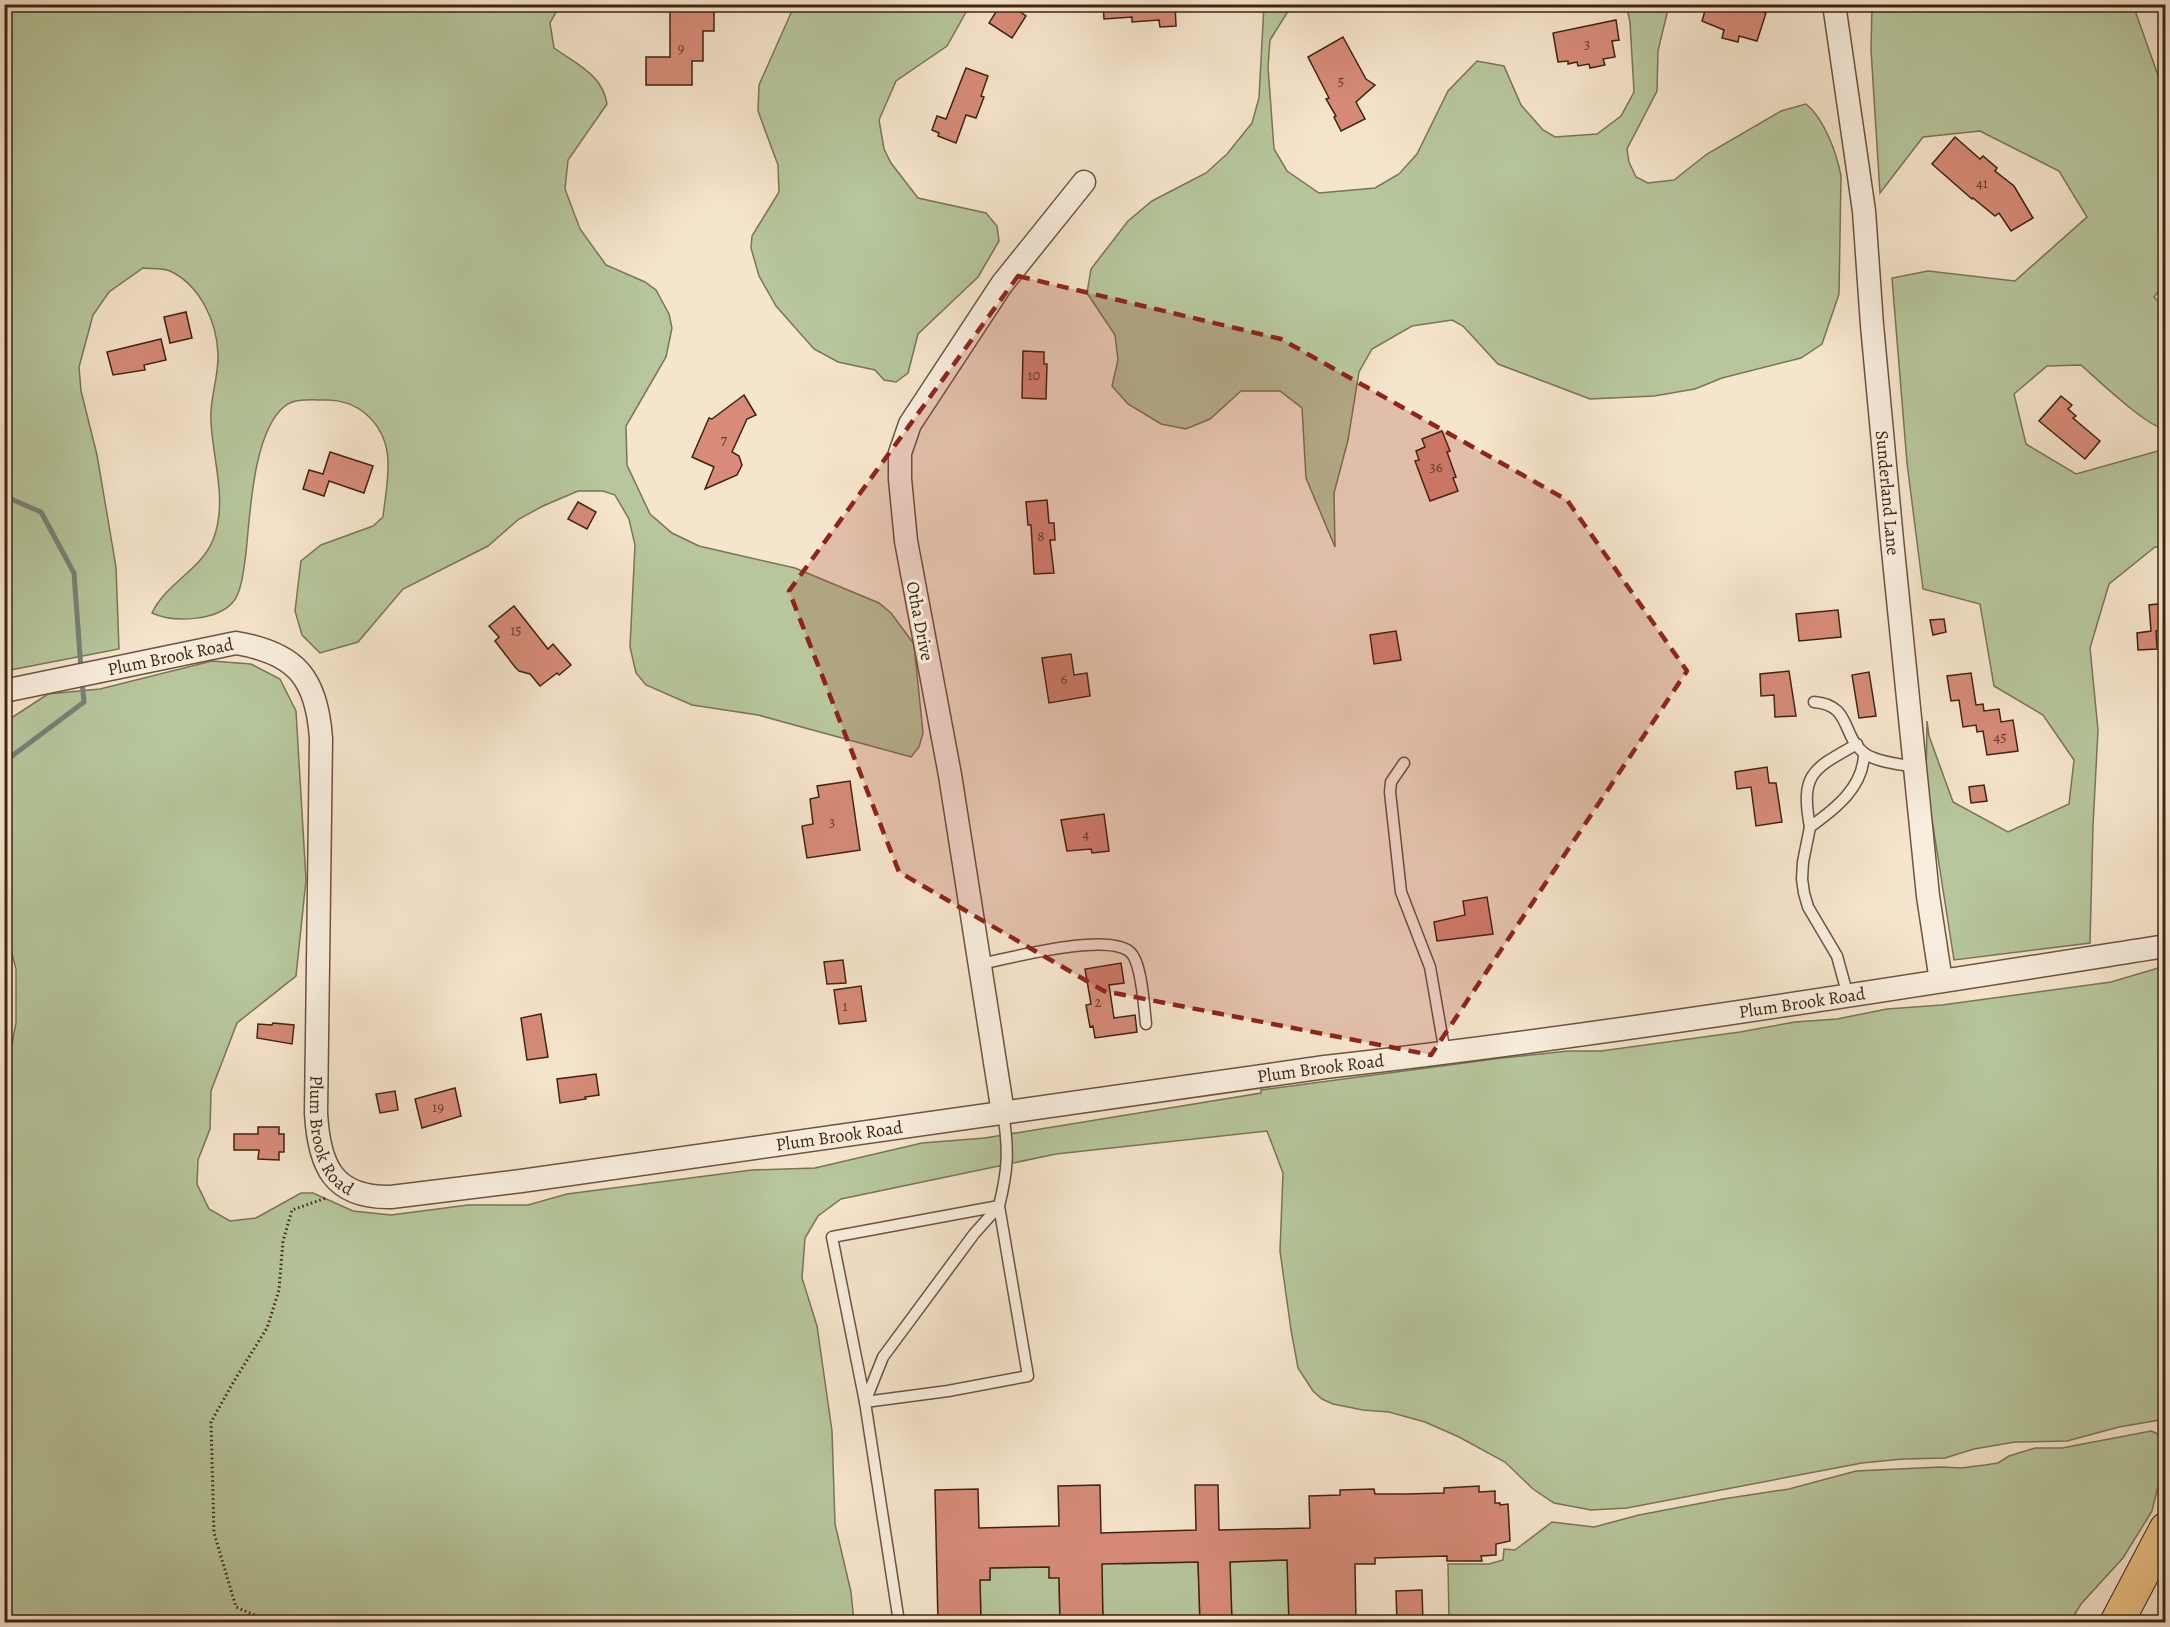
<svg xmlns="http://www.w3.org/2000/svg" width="2170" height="1627" font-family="Alegreya,serif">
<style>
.green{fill:#b7c69c;stroke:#7a7556;stroke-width:1.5}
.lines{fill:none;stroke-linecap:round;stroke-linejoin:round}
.stream{stroke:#778177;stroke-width:5}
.building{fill:#d78b78;stroke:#3e2411;stroke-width:1.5}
.lane-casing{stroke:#6c5440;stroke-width:13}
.street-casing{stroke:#6c5440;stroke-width:25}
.primary-casing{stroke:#3e2411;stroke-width:35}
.path{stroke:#3e2411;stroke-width:3;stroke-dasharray:1.5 3;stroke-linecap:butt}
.lane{stroke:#f9eede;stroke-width:10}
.street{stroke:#f9eede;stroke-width:22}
.primary{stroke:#ebc286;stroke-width:33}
.marked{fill:#8f2418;fill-opacity:0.2;stroke:#8f2418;stroke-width:4.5;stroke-dasharray:12 8;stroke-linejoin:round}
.labels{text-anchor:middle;stroke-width:6;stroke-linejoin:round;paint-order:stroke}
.number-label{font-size:15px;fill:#643e2b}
.street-label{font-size:18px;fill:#3e2411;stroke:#f9eede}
</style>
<rect width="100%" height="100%" fill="#f6e5cd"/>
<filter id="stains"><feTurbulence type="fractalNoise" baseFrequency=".00333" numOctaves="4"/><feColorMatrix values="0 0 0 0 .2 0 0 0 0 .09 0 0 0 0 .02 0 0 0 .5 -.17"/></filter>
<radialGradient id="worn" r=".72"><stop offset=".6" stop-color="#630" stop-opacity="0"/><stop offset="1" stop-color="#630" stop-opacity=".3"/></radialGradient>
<g class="green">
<polygon points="795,4 970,5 947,46 896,81 879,120 884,149 891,163 918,198 986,213 997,226 999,241 978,277 918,334 908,373 896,382 884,380 875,370 838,362 814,349 776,306 759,276 751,248 752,236 779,192 778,165 758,111 759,85"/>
<path d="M1626 4 1669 5 1658 51 1657 91 1627 149 1629 162 1636 177 1648 183 1674 180 1707 154 1781 111 1806 104C1824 118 1837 154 1841 176L1839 294 1822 344 1801 358 1722 378 1695 389 1654 396 1590 399 1498 364 1463 326 1452 320 1412 326 1372 349 1359 372 1348 440 1334 493 1335 547 1306 478 1302 408 1280 391H1241L1210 419 1186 429 1161 424 1128 404 1112 386 1118 360 1115 335 1087 293 1091 269 1128 221 1152 201 1206 173 1227 154 1252 123 1259 98 1264 5H1292L1270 40 1268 67 1274 149 1287 171 1319 193 1375 188 1399 174 1417 154 1448 91 1477 61 1504 66 1521 105 1543 130 1555 137 1597 134 1621 116 1634 92 1630 22Z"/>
<path d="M4 5H560L550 23 554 48C576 64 603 75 607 104L568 160 565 189 580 229 606 265 645 282 656 290 669 314 672 328 666 357 626 426 627 465 650 514 672 533 699 546 795 568 879 603 891 613 914 644 923 733 919 747 911 757 758 715 692 705 646 685 636 673 630 647 635 545 629 519 615 495 603 491H578L543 506 519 519 488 546 403 589 358 642 320 653 302 635 295 611 301 561 321 545 373 526 383 517C387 480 398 443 367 415 356 405 340 399 325 400 313 400 295 398 285 406 253 431 250 515 246 553 244 566 242 592 233 602 217 621 173 623 152 613 166 583 200 571 213 540 228 502 213 461 211 422 209 400 219 377 218 354 217 322 200 285 170 271 162 268 151 269 143 268L109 292 93 315 79 367 81 391 97 455 116 567 119 649 5 671Z"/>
<path d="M1872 5H2133L2165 95V283L2154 297 2165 309V429C2147 427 2097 379 2081 365L2047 366 2014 394 2026 444 2076 474 2165 449V547H2155L2109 584 2090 648 2098 730 2093 826 2090 943 1954 960 1926 781 1927 721 1929 736 1953 802 2008 832 2069 804 2074 760 2043 715 1994 686 1980 604 1923 589 1907 463 1892 278 1928 271 2015 281 2087 217 2059 171 1980 131 1923 137 1880 193 1871 50Z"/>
<polygon points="212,661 251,664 280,679 296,711 306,880 296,976 237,1023 211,1091 210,1129 198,1160 197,1184 209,1209 230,1221 256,1218 301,1193 313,1193 353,1211 391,1215 468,1205 528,1205 567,1194 752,1170 815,1168 922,1143 985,1138 1261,1093 1261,1090 1502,1058 1568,1051 1601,1051 1740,1032 1795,1022 1837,1019 1887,1009 1942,1005 2111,982 2165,966 2165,1419 2119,1427 2067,1441 2015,1442 1974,1449 1945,1458 1903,1459 1862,1463 1627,1508 1591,1510 1554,1503 1533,1489 1505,1462 1459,1437 1425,1422 1389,1412 1363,1410 1333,1404 1322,1399 1313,1391 1298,1368 1291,1330 1280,1251 1283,1173 1267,1131 1056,1154 841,1199 818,1216 805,1238 802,1278 817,1326 832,1431 835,1524 851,1592 854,1622 5,1622 4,1087 16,1023 16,969 5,928 5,722 48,694 100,689"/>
<polygon points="2151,1431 2163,1436 2164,1461 2152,1511 2123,1558 2081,1604 2070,1622 1449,1622 1448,1564 1489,1564 1503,1560 1504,1549 1515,1550 1552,1522 1594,1527 1639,1515 1723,1499 1789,1489 1856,1471 1941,1467 1961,1468 1985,1465 1998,1463 2009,1456 2035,1448 2062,1448"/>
<polygon points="1101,1547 1123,1564 1198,1562 1200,1622 1103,1622"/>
<polygon points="1314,1559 1288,1580 1289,1622 1232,1622 1230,1562"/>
<polygon points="1049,1567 1059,1578 1060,1622 981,1622 980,1580 990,1580 990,1568"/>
</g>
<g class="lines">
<g class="stream">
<polyline points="4,496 41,512 74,573 81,669"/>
<polyline points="4,762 84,702 82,681"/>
</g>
</g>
<g class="building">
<polygon points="1001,4 1009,4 1026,16 1012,38 989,23"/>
<polygon points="1103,4 1175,4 1176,26 1160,27 1159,20 1132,22 1132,17 1104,19"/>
<polygon points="1707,4 1753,4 1752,8 1766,13 1757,41 1739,36 1738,42 1722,38 1724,30 1702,21"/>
<polygon points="670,9 714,9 714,31 703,31 703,61 692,61 692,85 646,85 646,57 670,57"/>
<polygon points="1616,20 1619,40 1612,41 1615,57 1603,59 1605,65 1590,68 1589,64 1578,66 1577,62 1568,64 1568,61 1558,62 1553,33"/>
<polygon points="1343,37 1366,79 1375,85 1356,102 1365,119 1341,131 1334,117 1336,116 1326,99 1329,98 1308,57"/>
<polygon points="966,68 988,76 981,96 984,97 976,118 966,115 956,143 938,136 939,133 932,130 937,116 946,119"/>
<polygon points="1955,137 1980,159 1983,156 1997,168 1995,171 2014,186 2033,218 2011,231 1999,213 1995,216 1973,198 1972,199 1932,164"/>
<polygon points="186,312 192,338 170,343 164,317"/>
<polygon points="161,339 166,360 144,365 145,370 113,375 107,352"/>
<polygon points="1023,351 1044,352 1044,364 1047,364 1046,399 1022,398"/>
<polygon points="744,395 756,415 747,419 732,452 739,456 742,465 737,475 705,489 714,467 692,457 709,418 712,419"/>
<polygon points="2061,396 2072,405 2068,409 2076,416 2073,418 2100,441 2085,459 2039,421"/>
<polygon points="1442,431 1450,451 1447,452 1456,477 1453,478 1458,491 1430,501 1415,461 1419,460 1416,451 1425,447 1422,439"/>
<polygon points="330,452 373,466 364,493 329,481 324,496 303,489 309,470 323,474"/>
<polygon points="1047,500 1049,523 1054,523 1055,540 1050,540 1054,573 1034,574 1031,525 1028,525 1026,502"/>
<polygon points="578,502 596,512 587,529 568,519"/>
<polygon points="2166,603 2166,630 2156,631 2157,649 2138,650 2137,633 2151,631 2149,605"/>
<polygon points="514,606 548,649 553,644 571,665 559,675 557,673 540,686 530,674 519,671 515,667 495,641 499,637 489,626"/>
<polygon points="1838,610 1841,637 1799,641 1796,614"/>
<polygon points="1944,619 1946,632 1933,635 1930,620"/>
<polygon points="1396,631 1401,660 1374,664 1370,635"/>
<polygon points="1071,654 1074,675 1087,673 1090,696 1049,703 1042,658"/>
<polygon points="1789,671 1796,716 1775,717 1774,695 1761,696 1760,674"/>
<polygon points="1869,672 1876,716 1859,718 1852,675"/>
<polygon points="1971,673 1976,705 1983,704 1984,711 1999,709 2001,722 2013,720 2018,751 1987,755 1983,731 1977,732 1976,725 1963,727 1959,700 1951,701 1947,676"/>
<polygon points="1767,767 1769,783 1776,783 1782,822 1756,826 1751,787 1737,789 1735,772"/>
<polygon points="850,781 860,850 807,858 802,826 813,824 810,799 819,797 817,786"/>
<polygon points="1984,785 1987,801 1971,803 1969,787"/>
<polygon points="1104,814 1109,851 1092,853 1091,849 1067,851 1061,820"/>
<polygon points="1487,897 1493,934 1437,941 1434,922 1465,915 1463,901"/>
<polygon points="843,960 846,983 827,984 824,962"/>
<polygon points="1121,963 1124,983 1109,985 1114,1018 1135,1015 1137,1032 1095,1038 1093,1026 1090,1027 1086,1005 1091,1004 1085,969"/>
<polygon points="861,986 866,1021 839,1024 834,990"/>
<polygon points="541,1014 548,1057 527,1060 521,1018"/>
<polygon points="273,1023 294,1025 292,1044 257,1038 258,1024 272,1025"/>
<polygon points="596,1074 599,1095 585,1097 586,1099 560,1103 557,1079"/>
<polygon points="455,1088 461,1116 422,1128 415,1099"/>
<polygon points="395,1091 398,1110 380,1113 376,1094"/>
<polygon points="258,1127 279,1127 279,1134 284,1134 284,1152 279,1152 279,1160 258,1159 259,1150 234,1150 234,1134 258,1134"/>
<polygon points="1100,1485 1101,1533 1196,1530 1195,1485 1218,1485 1219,1530 1310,1528 1309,1496 1340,1495 1340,1490 1374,1489 1375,1494 1406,1494 1444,1493 1444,1488 1479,1486 1479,1492 1495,1491 1495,1503 1500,1503 1500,1505 1508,1504 1510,1541 1496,1544 1496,1555 1481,1556 1482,1561 1447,1561 1447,1556 1375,1558 1375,1564 1355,1564 1356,1623 1289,1623 1287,1560 1230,1562 1232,1623 1200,1623 1198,1562 1102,1564 1103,1623 1060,1623 1059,1578 1049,1578 1049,1567 990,1568 990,1580 980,1580 981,1623 938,1623 935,1490 978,1489 979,1528 1059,1526 1058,1486"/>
<polygon points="1422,1590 1423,1623 1397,1623 1396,1591"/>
</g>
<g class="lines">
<g class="lane-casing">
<g id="lane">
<path d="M1814 702C1852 705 1841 735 1864 753 1876 762 1900 764 1915 767"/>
<polyline points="1404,763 1391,782 1390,792 1401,892 1430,967 1445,1053"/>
<path d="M1810 827C1800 773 1813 769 1857 744"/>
<path d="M980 964C1011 958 1106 932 1130 952 1142 962 1144 1008 1146 1024"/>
<path d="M1848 996 1837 956 1808 907 1804 893 1802 879 1803 862 1810 827C1835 809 1864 787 1864 753"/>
<polygon points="999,1206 1028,1376 948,1391 865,1402 883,1357 974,1234"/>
<path d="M899 1622 865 1402 832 1237 999 1206C1008 1170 1009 1150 1003 1113"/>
</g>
</g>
<g class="street-casing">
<g id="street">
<path id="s1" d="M1834 4 1864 211 1872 325 1892 540 1928 896 1941 981"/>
<path id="s2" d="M4 691 236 643C296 653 317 678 321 739L316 1113C319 1166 333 1198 391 1197L521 1181 1325 1067C1606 1035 1886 990 2166 946"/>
<polyline points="1003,1113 950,775 906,541 900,479 900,453 910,424 1002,284 1084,182"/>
</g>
</g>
<g class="primary-casing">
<polyline id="primary" points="2117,1622 2166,1529"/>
</g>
<polyline class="path" points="271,1622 236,1607 214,1533 211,1422 234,1381 267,1328 279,1290 283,1241 292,1210 326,1198"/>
<use href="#lane" class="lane"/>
<use href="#street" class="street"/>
<use href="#primary" class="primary"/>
</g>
<path class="marked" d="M1018 276 1281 339 1567 500 1687 671 1431 1055 1104 991 899 872 789 591Z"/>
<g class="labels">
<g class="number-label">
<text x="1587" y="49">3</text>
<text x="681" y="53">9</text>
<text x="1341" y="86">5</text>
<text x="1982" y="188">41</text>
<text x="1034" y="380">10</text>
<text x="724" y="445">7</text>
<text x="1436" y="472">36</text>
<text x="1041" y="541">8</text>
<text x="516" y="635">15</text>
<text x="1064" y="684">6</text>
<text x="2000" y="742">45</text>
<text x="832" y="827">3</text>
<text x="1086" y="839">4</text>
<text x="1098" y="1007">2</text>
<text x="845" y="1011">1</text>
<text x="438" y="1112">19</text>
</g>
<g class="street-label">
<text dy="6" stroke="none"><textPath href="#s1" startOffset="492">Sunderland Lane</textPath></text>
<text transform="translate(920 621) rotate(79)" y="6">Otha Drive</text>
<text dy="6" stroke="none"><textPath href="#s2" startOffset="170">Plum Brook Road</textPath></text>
<text dy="6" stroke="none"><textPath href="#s2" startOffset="2308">Plum Brook Road</textPath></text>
<text dy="6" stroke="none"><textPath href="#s2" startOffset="1822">Plum Brook Road</textPath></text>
<text dy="6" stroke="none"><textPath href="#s2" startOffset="780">Plum Brook Road</textPath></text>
<text dy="6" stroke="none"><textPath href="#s2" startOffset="1336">Plum Brook Road</textPath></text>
</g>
</g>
<rect width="2170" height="1627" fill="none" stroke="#f6e5cd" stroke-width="24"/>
<rect x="6" y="6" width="2158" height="1615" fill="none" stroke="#3e2411" stroke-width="3"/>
<rect x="12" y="12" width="2146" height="1603" fill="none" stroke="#3e2411" stroke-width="1.5"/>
<rect width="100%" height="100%" filter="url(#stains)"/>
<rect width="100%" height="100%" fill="url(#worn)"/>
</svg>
